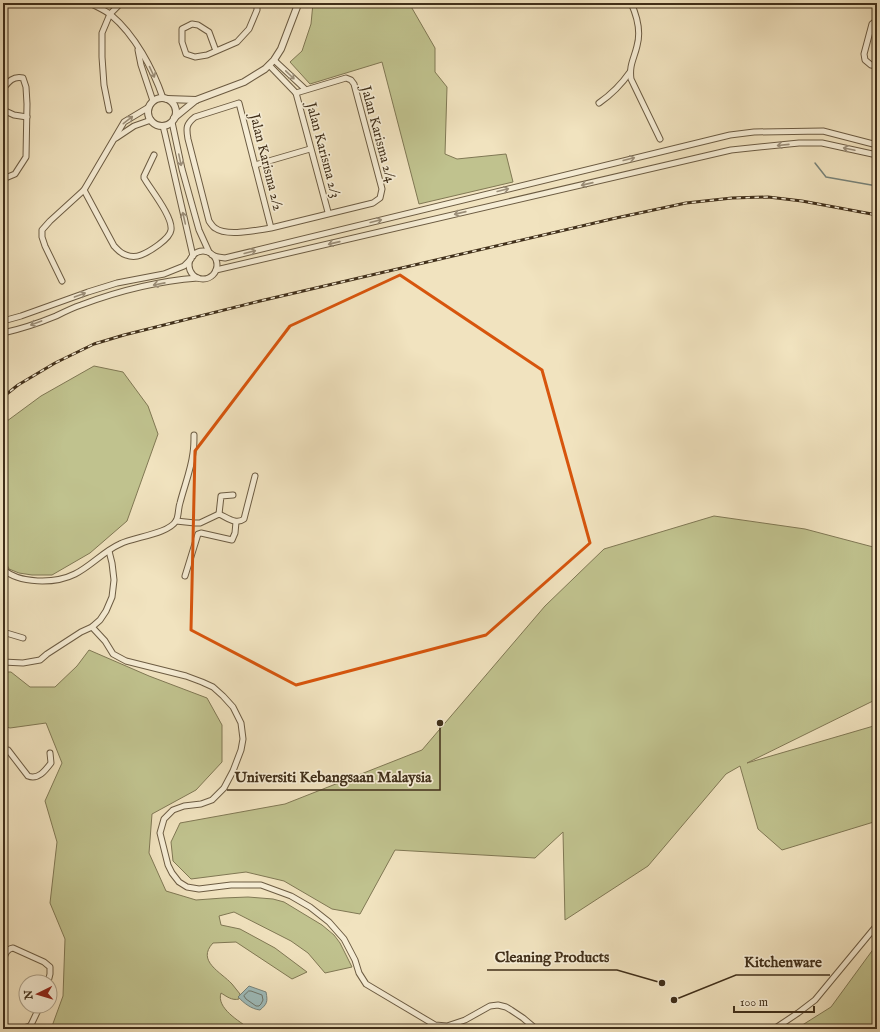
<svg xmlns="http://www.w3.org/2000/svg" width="880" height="1032" font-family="'IM FELL English',serif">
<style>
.green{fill:#c0c28e;stroke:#807854}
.water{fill:#9ebcbb;stroke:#78847b}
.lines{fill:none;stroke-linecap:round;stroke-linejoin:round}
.shore{stroke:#6f766a;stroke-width:1}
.stream{stroke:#78847b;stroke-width:1.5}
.minor-casing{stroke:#6c5c43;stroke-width:7}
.tertiary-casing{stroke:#6c5c43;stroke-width:8}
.minor{stroke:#f6edd5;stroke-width:5}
.tertiary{stroke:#f6edd5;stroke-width:6}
.rail-casing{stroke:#402f1a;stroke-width:3}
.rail{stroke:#f6edd5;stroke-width:1.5;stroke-dasharray:4.5;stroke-linecap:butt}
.oneway{stroke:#9b8e78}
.marked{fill:none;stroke:#d7550d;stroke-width:3;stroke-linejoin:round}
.labels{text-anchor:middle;stroke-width:3.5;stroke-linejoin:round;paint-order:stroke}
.street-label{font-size:14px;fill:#402f1a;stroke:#f6edd5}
.leader{fill:none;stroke:#402f1a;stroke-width:1.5}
.callout-dot{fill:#402f1a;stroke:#f6edd5;stroke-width:1.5}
.callout-label{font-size:15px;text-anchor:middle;font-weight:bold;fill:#402f1a;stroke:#f6edd5;stroke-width:3.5;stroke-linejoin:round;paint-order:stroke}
</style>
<rect width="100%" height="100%" fill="#f1e3bf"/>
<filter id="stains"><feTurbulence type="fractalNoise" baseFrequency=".005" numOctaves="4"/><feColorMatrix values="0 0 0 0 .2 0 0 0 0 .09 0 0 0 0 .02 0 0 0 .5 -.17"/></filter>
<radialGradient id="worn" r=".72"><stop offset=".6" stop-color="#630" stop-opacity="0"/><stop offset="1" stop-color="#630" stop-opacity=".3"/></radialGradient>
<g class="green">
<polygon points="313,3 409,3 435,48 435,72 447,87 445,154 457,159 506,154 513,182 419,204 382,62 310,84 290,62 302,51 311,24"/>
<polygon points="94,366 123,372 148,406 158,434 127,521 90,553 52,575 32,575 19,573 9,569 5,561 7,551 6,540 3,532 3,424 41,396"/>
<polygon points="714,516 805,529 877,548 877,699 747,763 877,725 877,821 782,850 758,829 740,766 726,774 648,866 565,920 563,832 535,858 395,850 360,914 332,909 284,881 246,872 191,879 173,861 171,842 180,823 285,804 422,750 545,606 604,549"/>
<path d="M89 650 149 676 207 698 222 725V762L196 790 152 814 149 853 166 891 196 900 223 898 248 897 273 899 284 902 322 925 334 935 340 943 352 967 325 973 308 953 291 941 234 912 219 916 221 925 240 929 275 948 307 972 292 979 236 942 213 943C196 961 221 972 232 984 235 987 237 991 240 994L239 999C232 1001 226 996 221 993 216 1008 239 1021 250 1029H51L63 996 65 939 50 903 57 842 45 801 62 763 46 723 10 728 3 726V672H11L30 687H55L77 666Z"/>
<polygon points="877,944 877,1029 796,1029 831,1007"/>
</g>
<path class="water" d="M249 986 266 992C268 1002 267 1004 260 1010 251 1009 244 1003 238 997Z"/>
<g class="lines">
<polygon class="shore" points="249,991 251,991 262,995 263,1000 261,1004 259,1006 256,1006 246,999 244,996"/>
<polyline class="stream" points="815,163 826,177 877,186"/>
<g class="minor-casing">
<g id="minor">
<path d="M90 3C97 7 105 10 111 15 135 35 153 69 163 98"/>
<path d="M631 3C637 16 641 32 637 46 634 59 629 65 631 79L660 139"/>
<polyline points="877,20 872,24 864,54 865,60 871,65 877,66"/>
<polyline points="138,50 141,65 153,101"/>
<polyline points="216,51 209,32 198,25 192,24 182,29 182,42 186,54 195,57 207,55 237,42 249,29 257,10 257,3"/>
<polyline points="274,60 305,89"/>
<polyline points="269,65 296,93"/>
<path d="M3 89C9 81 13 76 23 78L26 87 27 104 26 157 15 174 3 179"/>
<polyline points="296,93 328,212 329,213"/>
<path d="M599 103C612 94 621 85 630 72"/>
<polyline points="3,110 14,115 27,117"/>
<polyline points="109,110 104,85 102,57 102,33 110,14 121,3"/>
<polyline points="172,122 182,169 199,230 209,252"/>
<polyline points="163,126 165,134 193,256"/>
<polyline points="116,138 134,126 151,120"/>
<polyline points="255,165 310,149"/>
<path d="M84 190 114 246C118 250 121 254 126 255 131 257 136 257 141 255 149 252 170 239 171 230 173 217 151 190 144 178V176L154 155"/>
<path d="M271 228 239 103 195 117C186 124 186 128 188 139L209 221C211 224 213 227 215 228 227 237 257 230 271 228L373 203 380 198 382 189 354 84 351 80 346 78 296 93"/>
<circle cx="203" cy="265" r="14"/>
<polyline points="212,255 218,257 225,258 730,135 754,132 823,131 877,145"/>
<polyline points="216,270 731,150 799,143 822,143 877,155"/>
<polyline points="62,281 45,246 42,237 42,230 50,221 84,190 124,122 149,107"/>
<polyline points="3,321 21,316 88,292 117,283 164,274 184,266 191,259"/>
<path d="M3 333C21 329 39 323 56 316 64 312 72 308 81 305 118 291 158 281 198 278"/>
<polyline points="219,514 221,496 233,495"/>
<path d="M176 521 195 523H200L219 514C228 518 236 525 244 519L255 476"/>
<path d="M3 569C19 584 55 584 75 574 91 566 104 551 120 544 134 537 168 534 176 521 179 516 178 508 180 503 184 487 191 470 193 453 194 447 194 441 194 435"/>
<polyline points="185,576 198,534 201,533 232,540 235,533 236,522"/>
<polyline points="92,627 105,641 113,654 126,661 186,676 202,682 213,687 223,696 233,707 241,723 243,739 241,750 233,771 224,788 212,800 201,804 184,806 173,810 164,819 160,833 168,865 172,873 179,882 187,887 199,889 231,885 261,885 291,896 310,907 329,922 344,939 355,960 359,973 366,984 435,1025 447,1026 465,1020 490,1006 498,1005 506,1007 511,1010 523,1018 536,1029"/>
<polyline points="3,632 23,638"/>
<polyline points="3,662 23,663 40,660 47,654 81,632 92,627 100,620 106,611 112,597 114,580 112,563 109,551"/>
<path d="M3 750H8L28 776C38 780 45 771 51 763L50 753"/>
<path d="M3 961C5 955 6 949 13 948L44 962 50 967V974L48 982"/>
<polyline points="20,1029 30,1026"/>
<polyline points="29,1029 40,1006"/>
<polyline points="774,1029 798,1013 815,1000 877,925"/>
</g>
</g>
<g class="tertiary-casing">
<g id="tertiary">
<circle cx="162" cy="112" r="14"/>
<polyline points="167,99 196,100"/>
<polyline points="174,118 196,100 244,82 265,69 274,60 281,49 297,7 296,3"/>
</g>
</g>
<use href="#minor" class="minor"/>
<use href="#tertiary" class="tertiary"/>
<g class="rail-casing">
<polyline id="rail" points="3,397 18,385 55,363 94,344 124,335 260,301 616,218 686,203 732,198 768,197 802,201 877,215"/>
</g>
<use href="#rail" class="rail"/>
</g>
<defs><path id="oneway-shaft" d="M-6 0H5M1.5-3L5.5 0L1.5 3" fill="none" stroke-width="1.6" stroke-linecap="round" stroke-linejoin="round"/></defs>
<g class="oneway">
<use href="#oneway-shaft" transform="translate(152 72) rotate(65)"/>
<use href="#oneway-shaft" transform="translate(290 75) rotate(44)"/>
<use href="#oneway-shaft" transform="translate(128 120) rotate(-38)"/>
<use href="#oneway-shaft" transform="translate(783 145) rotate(174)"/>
<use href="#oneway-shaft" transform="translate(849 149) rotate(-168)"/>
<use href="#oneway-shaft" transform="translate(629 159) rotate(-14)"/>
<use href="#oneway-shaft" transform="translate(180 160) rotate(78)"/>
<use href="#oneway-shaft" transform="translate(587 184) rotate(167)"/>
<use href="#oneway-shaft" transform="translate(503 190) rotate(-14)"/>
<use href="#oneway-shaft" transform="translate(460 213) rotate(167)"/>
<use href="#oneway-shaft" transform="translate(184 218) rotate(-103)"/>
<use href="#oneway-shaft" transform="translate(376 221) rotate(-14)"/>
<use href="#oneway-shaft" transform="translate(334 243) rotate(167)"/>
<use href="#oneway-shaft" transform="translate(250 252) rotate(-14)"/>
<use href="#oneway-shaft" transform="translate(159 284) rotate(169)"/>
<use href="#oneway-shaft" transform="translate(80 295) rotate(-20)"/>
<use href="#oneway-shaft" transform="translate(36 323) rotate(160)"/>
</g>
<path class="marked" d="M400 275 542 370 590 543 486 635 296 685 191 630 195 451 290 326Z"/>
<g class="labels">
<g class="street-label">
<text transform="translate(379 134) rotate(75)" y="5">Jalan Karisma 2/4</text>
<text transform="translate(324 150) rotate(75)" y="5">Jalan Karisma 2/3</text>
<text transform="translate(267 162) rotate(76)" y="5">Jalan Karisma 2/2</text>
</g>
</g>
<path class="leader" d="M440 723L440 790H227M662 983L617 970H487M674 1000L736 975H830"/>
<g class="callout-dot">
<circle cx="440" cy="723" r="4"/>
<circle cx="662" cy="983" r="4"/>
<circle cx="674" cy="1000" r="4"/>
</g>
<g class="callout-label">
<text x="333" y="782">Universiti Kebangsaan Malaysia</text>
<text x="552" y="962">Cleaning Products</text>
<text x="783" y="967">Kitchenware</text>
</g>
<rect width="880" height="1032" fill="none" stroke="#f1e3bf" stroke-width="16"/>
<rect x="4" y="4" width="872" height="1024" fill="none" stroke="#402f1a" stroke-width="2"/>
<rect x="8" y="8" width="864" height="1016" fill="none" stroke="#402f1a"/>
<g transform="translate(38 994) rotate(265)"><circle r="19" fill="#f6edd5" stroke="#ada18a"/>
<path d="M0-3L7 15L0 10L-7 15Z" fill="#8f2418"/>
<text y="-6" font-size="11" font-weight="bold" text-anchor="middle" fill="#402f1a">N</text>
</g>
<path d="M734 1006v6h80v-6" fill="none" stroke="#402f1a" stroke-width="2"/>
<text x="740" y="1006" font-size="12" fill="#402f1a" stroke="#f6edd5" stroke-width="3" paint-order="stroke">100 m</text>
<rect width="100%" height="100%" filter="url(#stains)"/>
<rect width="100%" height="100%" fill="url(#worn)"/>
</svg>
